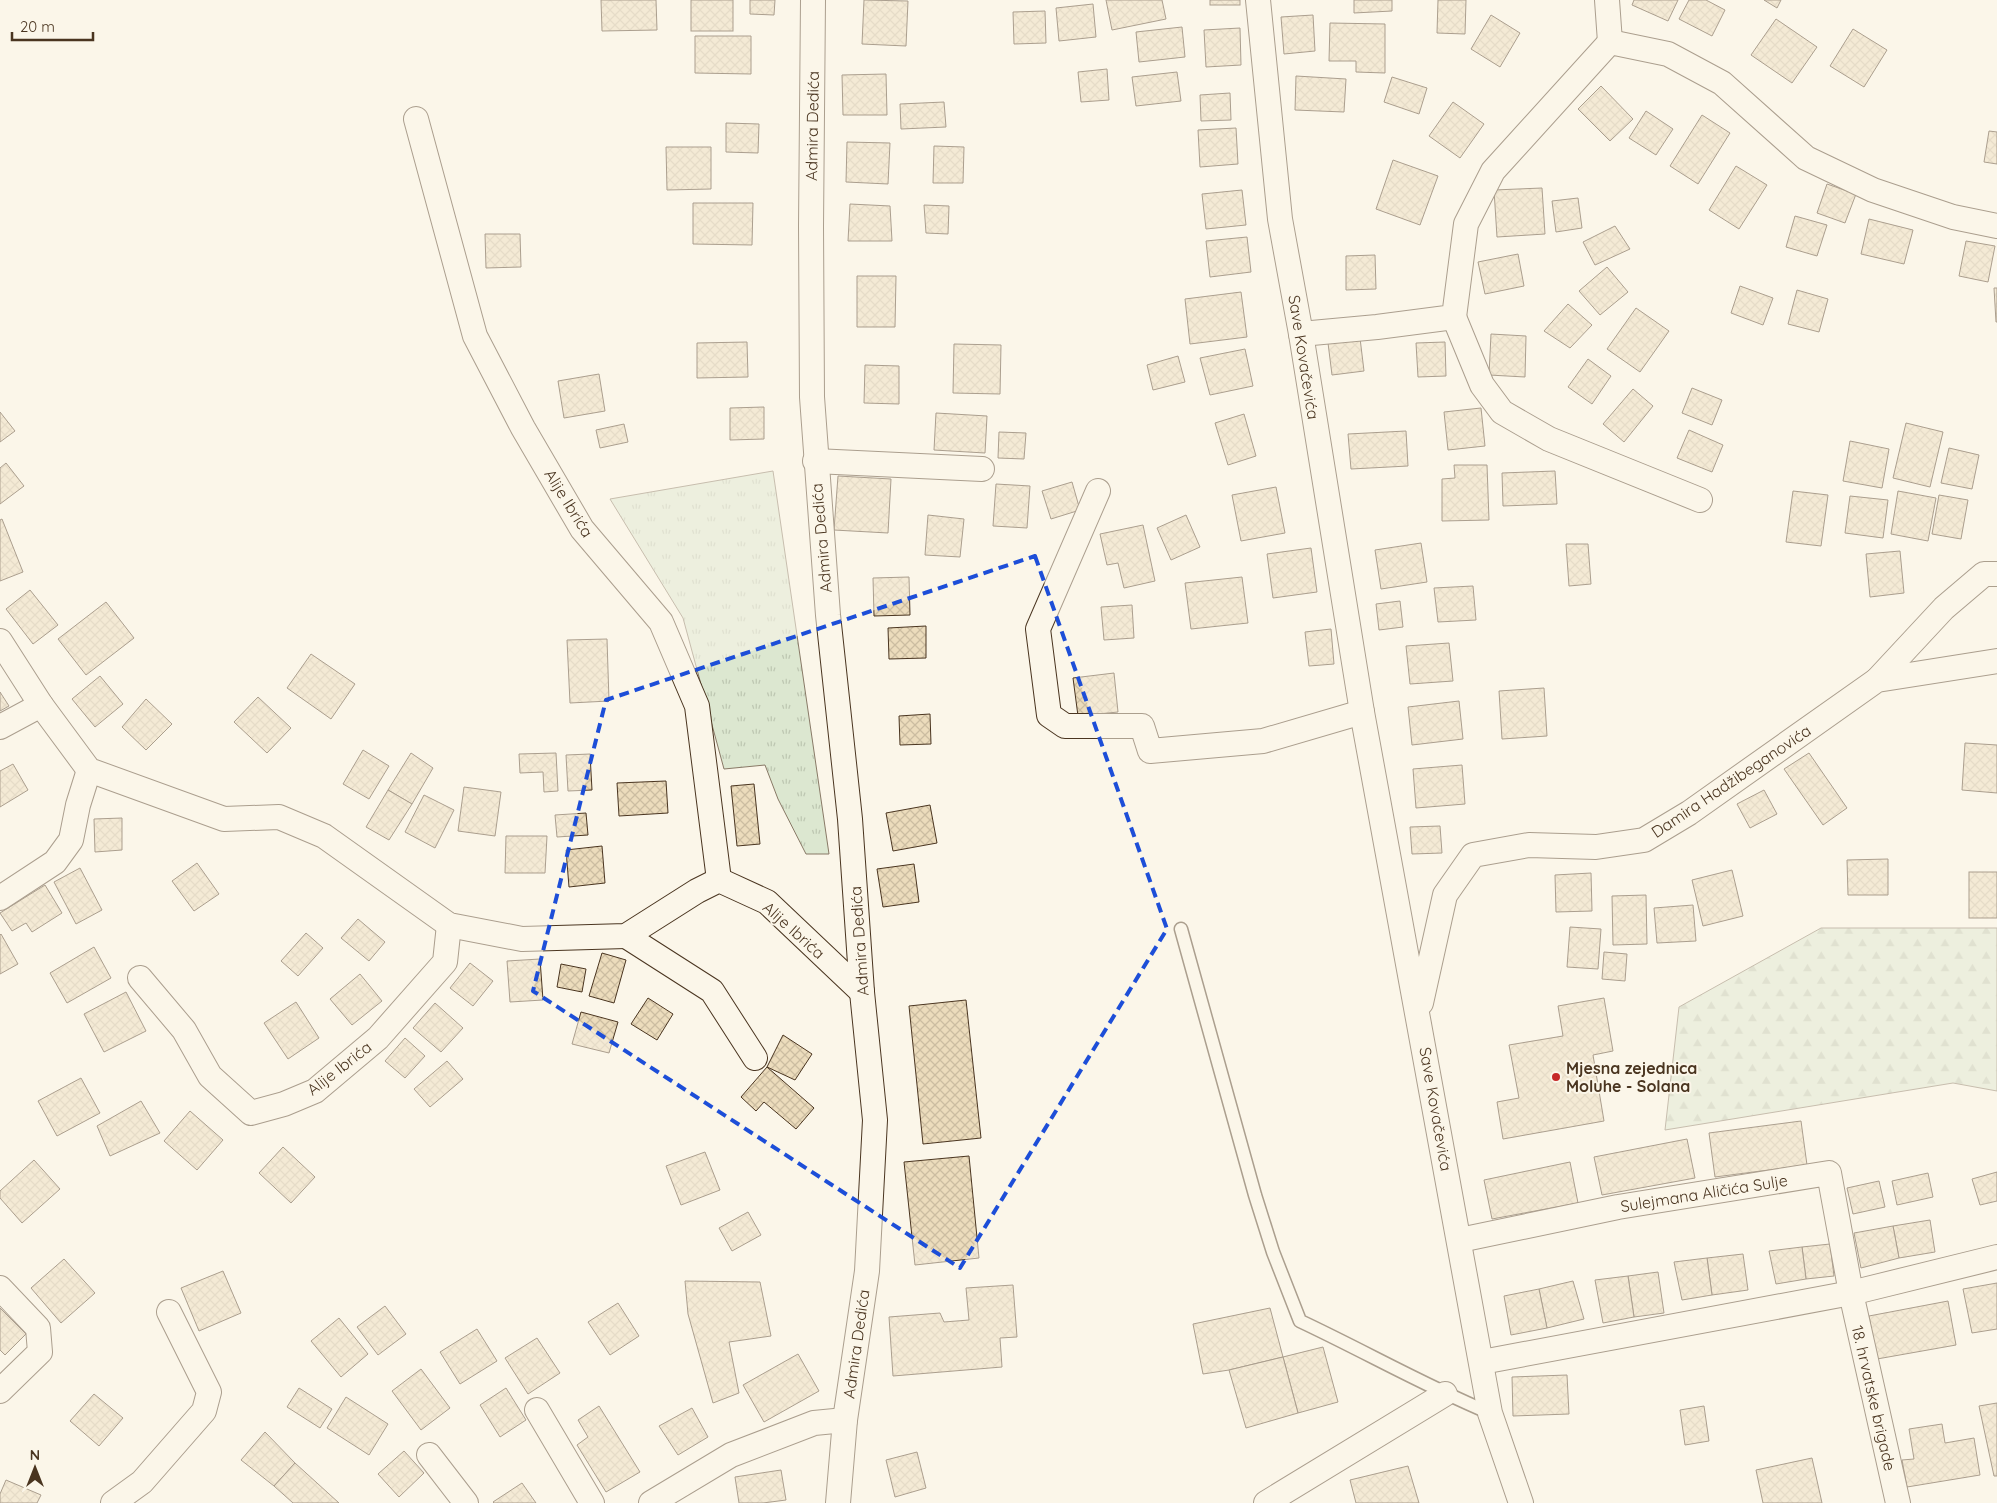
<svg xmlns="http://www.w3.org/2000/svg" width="1997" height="1503" font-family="Quicksand,sans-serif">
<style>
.grass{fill:url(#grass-tufts);stroke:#887966}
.forest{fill:url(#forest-firs);stroke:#887966}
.building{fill:url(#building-cross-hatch);stroke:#4a3520}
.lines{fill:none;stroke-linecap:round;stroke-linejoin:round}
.service-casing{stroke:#4a3520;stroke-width:15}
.minor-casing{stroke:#4a3520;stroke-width:26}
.service{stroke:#fbf6e9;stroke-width:12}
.minor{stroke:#fbf6e9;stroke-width:24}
.marked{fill:none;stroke:#1d4ed8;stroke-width:4;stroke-dasharray:10 6;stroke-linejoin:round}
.poi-dot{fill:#c62828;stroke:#fbf6e9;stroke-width:2}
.labels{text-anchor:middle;stroke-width:4;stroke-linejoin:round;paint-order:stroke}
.street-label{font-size:16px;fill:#4a3520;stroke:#fbf6e9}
.poi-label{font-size:16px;font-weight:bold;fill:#4a3520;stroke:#fbf6e9;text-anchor:start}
</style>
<defs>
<pattern id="grass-tufts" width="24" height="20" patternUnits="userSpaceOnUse" patternTransform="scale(1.25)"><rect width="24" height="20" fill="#dce7d0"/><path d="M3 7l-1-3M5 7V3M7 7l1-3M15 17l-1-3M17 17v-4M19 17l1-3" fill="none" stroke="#bec7b2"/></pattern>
<pattern id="forest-firs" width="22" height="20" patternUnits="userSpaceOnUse" patternTransform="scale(1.25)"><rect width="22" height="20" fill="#dce7d0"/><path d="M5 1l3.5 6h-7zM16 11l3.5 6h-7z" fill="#bec7b2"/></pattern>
<pattern id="building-cross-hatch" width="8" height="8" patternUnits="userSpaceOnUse" patternTransform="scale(1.25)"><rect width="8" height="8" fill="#ecdcbc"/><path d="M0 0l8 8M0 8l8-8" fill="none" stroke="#ccbda1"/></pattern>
</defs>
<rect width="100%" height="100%" fill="#fbf6e9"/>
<polygon class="grass" points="773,471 829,854 806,854 778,799 765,765 724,769 683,618 610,499"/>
<polygon class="forest" points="1821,928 1997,928 1997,1091 1953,1083 1665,1130 1679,1007"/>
<g class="building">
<polygon points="601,0 656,0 657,30 602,31"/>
<rect x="691" y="0" width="42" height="31"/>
<polygon points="750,0 775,0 774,15 750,14"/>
<polygon points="864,0 908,1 906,46 862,44"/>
<polygon points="1106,0 1162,0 1166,19 1112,30"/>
<rect x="1210" y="0" width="30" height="5"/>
<polygon points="1354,0 1392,0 1392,11 1354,13"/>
<polygon points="1438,0 1466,0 1465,34 1437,33"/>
<polygon points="1634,0 1678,0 1668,21 1632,5"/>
<polygon points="1689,0 1706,0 1725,10 1712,36 1679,19"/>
<polygon points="1764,0 1781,0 1777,8"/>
<polygon points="1093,4 1096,37 1059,41 1056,8"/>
<polygon points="1045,11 1046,43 1014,44 1013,12"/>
<polygon points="1313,15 1315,51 1284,54 1281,17"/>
<polygon points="1491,15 1520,33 1500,67 1471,49"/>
<polygon points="1776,19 1817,47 1792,83 1751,55"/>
<polygon points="1330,23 1385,24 1385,73 1356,72 1356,61 1329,61"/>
<polygon points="1182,27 1185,57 1139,62 1136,32"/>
<polygon points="1240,28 1241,65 1206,67 1204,30"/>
<polygon points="1853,29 1887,50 1864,87 1830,66"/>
<polygon points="695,36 751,36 751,74 695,73"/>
<polygon points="1107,69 1109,100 1081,102 1078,72"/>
<polygon points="1177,72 1181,101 1136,106 1132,77"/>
<polygon points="886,74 887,115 843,115 842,75"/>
<polygon points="1296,76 1346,79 1344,112 1295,110"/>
<polygon points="1392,77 1427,88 1419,114 1384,102"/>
<polygon points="1601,86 1633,119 1610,141 1578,109"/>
<polygon points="1230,93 1231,120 1201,121 1200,95"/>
<polygon points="944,102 946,127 901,129 900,104"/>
<polygon points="1453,102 1484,124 1460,158 1429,136"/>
<polygon points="1646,111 1673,129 1656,155 1629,138"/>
<polygon points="1702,115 1730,133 1698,184 1670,166"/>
<polygon points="726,123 759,124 758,153 726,152"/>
<polygon points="1236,128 1238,164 1200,167 1198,130"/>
<polygon points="1989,131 1997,132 1997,164 1984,162"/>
<polygon points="847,142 890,143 888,184 846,182"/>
<polygon points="934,146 964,147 963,183 933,183"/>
<polygon points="666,147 711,147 711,189 667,190"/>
<polygon points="1393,160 1438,176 1420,225 1376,209"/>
<polygon points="1736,166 1767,185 1739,229 1709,210"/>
<polygon points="1827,184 1856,194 1845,223 1817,213"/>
<polygon points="1542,188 1545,234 1497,237 1494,190"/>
<polygon points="1242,190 1246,225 1206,229 1202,194"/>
<polygon points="1578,198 1582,228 1556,232 1552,201"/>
<polygon points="693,203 753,203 752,245 693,244"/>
<polygon points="850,204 890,206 892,241 848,241"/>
<polygon points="924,205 949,206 948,234 926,233"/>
<polygon points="1795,216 1827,225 1817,256 1786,247"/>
<polygon points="1869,219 1913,230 1904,264 1861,254"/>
<polygon points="1615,226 1630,249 1595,265 1583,242"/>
<polygon points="485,234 520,234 521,267 486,268"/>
<polygon points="1247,237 1251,272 1210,277 1206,241"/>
<polygon points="1966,241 1995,246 1988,282 1959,276"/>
<polygon points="1518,254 1524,286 1485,294 1478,262"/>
<polygon points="1375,255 1376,289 1346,290 1346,256"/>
<polygon points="1607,267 1628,292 1600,315 1579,291"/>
<polygon points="857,276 896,276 895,327 857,327"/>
<polygon points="1740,286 1773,298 1763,325 1731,313"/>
<polygon points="1994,288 1997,288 1997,322 1996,322"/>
<polygon points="1797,290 1828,299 1819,332 1788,324"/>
<polygon points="1241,292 1247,337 1190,344 1185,299"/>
<polygon points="1568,304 1592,325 1570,348 1544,331"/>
<polygon points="1636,308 1669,331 1640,372 1607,349"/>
<polygon points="1491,334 1526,336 1525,377 1489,375"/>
<polygon points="1360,338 1364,371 1332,375 1328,343"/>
<polygon points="747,342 748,377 697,378 697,343"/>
<polygon points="1445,342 1446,376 1418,377 1416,343"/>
<polygon points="954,344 1001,345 1000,394 953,393"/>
<polygon points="1245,349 1253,386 1210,395 1200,358"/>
<polygon points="1178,356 1185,382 1153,390 1147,365"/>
<polygon points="1588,359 1611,376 1592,404 1568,387"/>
<polygon points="865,365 899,366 899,404 864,403"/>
<polygon points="599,374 605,411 564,418 558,381"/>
<polygon points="1692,388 1722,400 1712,425 1682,413"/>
<polygon points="1633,389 1653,406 1624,442 1603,424"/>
<polygon points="764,407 764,439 730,440 730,408"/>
<polygon points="1481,408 1485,446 1448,450 1444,412"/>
<polygon points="0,412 15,431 0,442"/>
<polygon points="936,413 987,416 985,453 934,450"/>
<polygon points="1244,414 1256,456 1228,465 1215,423"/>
<polygon points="1906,423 1943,432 1930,487 1893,478"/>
<polygon points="624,424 628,442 600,448 596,430"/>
<polygon points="1689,430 1723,445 1712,472 1677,458"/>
<polygon points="1406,431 1408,466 1351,469 1348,434"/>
<polygon points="999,432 1026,433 1024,459 998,458"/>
<polygon points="1850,441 1889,449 1882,488 1843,481"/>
<polygon points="1949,448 1979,455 1972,489 1941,483"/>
<polygon points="6,463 24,486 0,504 0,468"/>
<polygon points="1454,465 1487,465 1489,520 1442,521 1442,479 1455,478"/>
<polygon points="1555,471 1557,504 1503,506 1502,473"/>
<polygon points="838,476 891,479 888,533 834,530"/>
<polygon points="1072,482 1080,510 1051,519 1042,491"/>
<polygon points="996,484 1030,486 1027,528 993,526"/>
<polygon points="1276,487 1285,533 1241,541 1232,495"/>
<polygon points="1793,491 1828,495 1821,546 1786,542"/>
<polygon points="1898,491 1936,498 1928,541 1891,534"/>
<polygon points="1939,495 1968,500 1961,539 1932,534"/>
<polygon points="1850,496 1888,500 1883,538 1845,533"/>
<polygon points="928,515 964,519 960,557 925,555"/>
<polygon points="1186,515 1200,547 1171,560 1157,528"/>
<polygon points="2,519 23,572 0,581 0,520"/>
<polygon points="1143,525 1155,581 1124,588 1118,563 1107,565 1100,534"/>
<polygon points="1421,543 1427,582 1381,589 1375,550"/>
<polygon points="1566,544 1588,544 1591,584 1569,586"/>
<polygon points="1311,548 1317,592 1273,598 1267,554"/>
<polygon points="1900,551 1904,593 1870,597 1866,554"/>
<polygon points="909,577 910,615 874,616 873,578"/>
<polygon points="1242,577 1248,623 1191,629 1185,583"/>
<polygon points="1473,586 1476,620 1438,622 1434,588"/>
<polygon points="30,590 58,625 33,644 6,609"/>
<polygon points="1400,601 1403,627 1379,630 1376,604"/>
<polygon points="106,602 134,638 86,675 58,639"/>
<polygon points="1132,605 1134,638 1104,640 1101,607"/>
<polygon points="926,626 926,658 889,659 888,628"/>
<polygon points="1331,629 1334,664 1309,666 1305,632"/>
<polygon points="607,639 609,701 570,703 567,640"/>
<polygon points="1449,643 1453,681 1410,684 1406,646"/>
<polygon points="311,654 355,684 331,719 287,688"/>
<polygon points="1114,673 1118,712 1078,716 1073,678"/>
<polygon points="100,676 123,704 95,727 72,699"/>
<polygon points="1544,688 1547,736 1502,739 1499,691"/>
<polygon points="0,692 9,706 0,711"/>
<polygon points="258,697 291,728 267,753 234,722"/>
<polygon points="146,699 172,724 146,750 122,727"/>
<polygon points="1459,701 1463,739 1412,745 1408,707"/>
<polygon points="930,714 931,744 900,745 899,716"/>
<polygon points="1965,743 1997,745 1997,793 1962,790"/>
<polygon points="363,750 389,766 369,799 343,784"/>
<polygon points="411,753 433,768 412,804 388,790"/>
<polygon points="556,753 558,791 544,792 543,772 520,773 519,754"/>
<polygon points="1809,753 1847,808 1823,825 1784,769"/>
<polygon points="590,754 592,790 568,791 566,755"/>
<polygon points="13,764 28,790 0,807 0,771"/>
<polygon points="1462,765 1465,804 1416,808 1413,769"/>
<polygon points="666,781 668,813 619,816 617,783"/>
<polygon points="754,784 760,844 737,846 731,786"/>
<polygon points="464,787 501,792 495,836 458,831"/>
<polygon points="388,790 412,804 389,840 366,827"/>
<polygon points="1764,790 1777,814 1750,828 1737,804"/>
<polygon points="424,795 454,810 435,848 405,832"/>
<polygon points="930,805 937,843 893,851 886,813"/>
<polygon points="586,813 588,835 557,837 555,815"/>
<polygon points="122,818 122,850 95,852 94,819"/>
<polygon points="1440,826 1442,853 1412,854 1410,827"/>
<polygon points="506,836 547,836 545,873 505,873"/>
<polygon points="602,846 605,883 569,887 566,850"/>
<polygon points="1888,859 1888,895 1848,895 1847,860"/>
<polygon points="197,863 219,894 194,911 172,881"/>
<polygon points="914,864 919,902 883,907 877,869"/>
<polygon points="80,868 102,910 76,924 54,882"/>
<polygon points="1732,870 1743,916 1703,926 1692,880"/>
<rect x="1969" y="872" width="28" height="46"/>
<polygon points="1591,873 1592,911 1556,912 1555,875"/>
<polygon points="45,885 62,913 32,932 26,923 12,931 0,913"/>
<polygon points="1646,895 1647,944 1613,945 1612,896"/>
<polygon points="1693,905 1696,941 1657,943 1654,908"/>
<polygon points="358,919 385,942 369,961 341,938"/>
<polygon points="1570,927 1601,929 1598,969 1567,967"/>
<polygon points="306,933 323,948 298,976 281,961"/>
<polygon points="1,934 18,964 0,974 0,935"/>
<polygon points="94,947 111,978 67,1003 50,973"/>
<polygon points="1604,952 1627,954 1625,981 1602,979"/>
<polygon points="602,953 626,960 614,1003 589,996"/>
<polygon points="540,959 543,1000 510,1002 507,961"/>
<polygon points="470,963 493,981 473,1006 450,988"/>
<polygon points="561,964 586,969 582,992 557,987"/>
<polygon points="360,974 382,1001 352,1025 330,999"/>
<polygon points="126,992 146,1031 104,1052 84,1014"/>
<polygon points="648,998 673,1014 657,1040 631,1024"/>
<polygon points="1604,998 1613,1051 1593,1055 1604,1121 1503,1139 1497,1102 1519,1098 1509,1045 1563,1036 1558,1006"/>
<polygon points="966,1000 981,1138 923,1144 909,1006"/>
<polygon points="296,1002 319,1038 288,1059 264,1023"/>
<polygon points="435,1003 463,1028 441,1052 413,1028"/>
<polygon points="581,1012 618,1022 609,1053 572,1044"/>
<polygon points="783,1035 812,1054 795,1080 767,1067"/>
<polygon points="405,1038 425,1056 405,1078 385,1061"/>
<polygon points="447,1061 463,1079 430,1107 414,1089"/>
<polygon points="767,1067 814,1108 796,1129 764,1102 756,1111 741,1097"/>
<polygon points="81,1078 100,1113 57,1136 38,1101"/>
<polygon points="141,1101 160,1133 110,1156 97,1126"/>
<polygon points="190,1111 223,1140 197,1170 164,1141"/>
<polygon points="1801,1121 1807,1165 1715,1177 1709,1133"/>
<polygon points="1687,1139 1695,1178 1602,1195 1594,1157"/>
<polygon points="283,1147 315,1177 291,1203 259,1173"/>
<polygon points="705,1152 720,1190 681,1205 666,1166"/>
<polygon points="969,1156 979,1258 915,1265 904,1162"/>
<polygon points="34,1160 60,1189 22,1223 0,1198 0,1191"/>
<polygon points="1570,1162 1578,1203 1492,1219 1484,1180"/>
<polygon points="1997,1172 1997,1201 1980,1205 1972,1179"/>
<polygon points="1928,1173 1933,1197 1897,1205 1892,1181"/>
<polygon points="1879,1181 1885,1207 1853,1214 1847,1188"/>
<polygon points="748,1212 761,1235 732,1251 719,1228"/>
<polygon points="1930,1220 1935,1252 1899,1258 1893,1226"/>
<polygon points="1893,1226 1899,1258 1861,1268 1854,1233"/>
<polygon points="1830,1244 1834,1276 1806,1279 1802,1247"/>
<polygon points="1802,1247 1806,1279 1776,1284 1769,1251"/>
<polygon points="1743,1254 1748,1290 1712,1295 1707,1258"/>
<polygon points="1707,1258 1712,1295 1682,1300 1674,1262"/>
<polygon points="64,1259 95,1293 61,1323 31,1288"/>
<polygon points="223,1271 241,1313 199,1331 181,1288"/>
<polygon points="1658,1272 1664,1313 1634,1317 1628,1276"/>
<polygon points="1628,1276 1634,1317 1603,1323 1595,1280"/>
<polygon points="685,1281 760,1282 771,1336 729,1342 739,1393 713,1403 688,1314"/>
<polygon points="1573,1281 1584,1319 1547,1328 1539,1289"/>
<polygon points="1997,1283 1997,1329 1972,1333 1963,1289"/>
<polygon points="1013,1285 1017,1337 1000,1338 1002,1367 893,1376 889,1317 940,1313 944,1322 969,1320 966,1288"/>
<polygon points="1539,1289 1547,1328 1511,1335 1504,1296"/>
<polygon points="1948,1301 1956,1345 1877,1359 1869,1316"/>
<polygon points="618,1303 639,1336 610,1355 588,1322"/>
<polygon points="385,1306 406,1334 378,1355 357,1327"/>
<polygon points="0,1308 26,1334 5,1355 0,1350"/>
<polygon points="1270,1308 1283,1357 1229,1370 1203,1374 1193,1324"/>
<polygon points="339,1318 368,1354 341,1377 311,1341"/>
<polygon points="477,1329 497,1361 460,1384 440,1352"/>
<polygon points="537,1338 560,1373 528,1394 505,1358"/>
<polygon points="1323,1347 1338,1402 1298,1413 1283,1357"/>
<polygon points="798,1354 819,1391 764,1422 743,1385"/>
<polygon points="1283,1357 1298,1413 1246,1428 1229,1370"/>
<polygon points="421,1369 450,1408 421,1430 392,1391"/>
<polygon points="1567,1375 1569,1414 1513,1416 1512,1377"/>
<polygon points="299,1388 332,1409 320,1428 287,1407"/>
<polygon points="506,1388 526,1420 500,1437 480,1405"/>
<polygon points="94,1394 123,1418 99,1446 70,1421"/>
<polygon points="346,1397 388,1424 369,1455 327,1428"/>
<polygon points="1997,1403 1997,1476 1994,1476 1979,1406"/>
<polygon points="599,1406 640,1472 606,1492 577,1445 588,1437 578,1420"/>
<polygon points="1704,1406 1709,1441 1685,1445 1680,1410"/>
<polygon points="692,1408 708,1437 678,1455 659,1426"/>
<polygon points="1942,1424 1945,1443 1974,1438 1980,1475 1907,1487 1902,1460 1914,1459 1909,1429"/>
<polygon points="265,1432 295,1463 274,1486 241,1460"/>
<polygon points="404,1451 424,1473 399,1497 378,1474"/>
<polygon points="917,1452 926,1488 895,1497 886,1460"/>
<polygon points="1812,1458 1822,1503 1763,1503 1756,1470"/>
<polygon points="295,1463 339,1503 293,1503 274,1486"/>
<polygon points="1408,1466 1419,1503 1356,1503 1350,1480"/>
<polygon points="781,1470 786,1500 763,1503 739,1503 735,1477"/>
<polygon points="6,1480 41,1495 37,1503 0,1503 0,1494"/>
<polygon points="522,1483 536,1503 494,1503 493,1502"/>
</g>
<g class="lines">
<g class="service-casing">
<path id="service" d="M1181 929 1255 1195 1273 1252 1300 1321C1364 1351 1425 1386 1490 1413"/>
</g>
<g class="minor-casing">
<g id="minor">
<polyline points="813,0 811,226 812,397 828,615 850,819 862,992 875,1120 867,1271 845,1420 838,1503"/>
<polyline points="1258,0 1280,219 1301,334 1362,712 1490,1413 1521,1503"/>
<polyline points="1607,0 1610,42"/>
<polyline points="416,119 475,336 523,428 582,529 661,622 697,706 719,880"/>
<polyline points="1454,317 1482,385 1502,412 1549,439 1700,500"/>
<polyline points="1301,334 1377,327 1454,317 1466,224 1493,171 1610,42 1668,54 1722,83 1806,158 1873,190 1953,217 1997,226"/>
<polyline points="815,461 982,469"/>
<polyline points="1098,491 1038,629 1049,715 1065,726 1142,726 1150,751 1263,741 1362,712"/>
<polyline points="0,641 41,705 89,770 224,819 279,817 324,836 449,925 522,939 626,936 697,891 719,880 767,902 862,992"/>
<polyline points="1877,680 1944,608 1984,574 1997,574"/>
<polyline points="0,727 41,705"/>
<polyline points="0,898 55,862 71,840 78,805 89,770"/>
<polyline points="626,936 712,991 755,1058"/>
<polyline points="140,978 184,1030 210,1076 251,1113 284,1104 315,1091 378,1038 445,962 449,925"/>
<polyline points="1421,1003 1445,895 1473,855 1529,845 1596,847 1644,840 1689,813 1877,680 1997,661"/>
<polyline points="1460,1240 1618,1207 1829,1173 1851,1293 1898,1503"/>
<polyline points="0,1288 38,1328 40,1352 0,1391"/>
<polyline points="1482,1362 1851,1293 1997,1257"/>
<polyline points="537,1410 592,1503"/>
<polyline points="429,1455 466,1503"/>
<polyline points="113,1503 142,1482 204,1411 209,1392 169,1312"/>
<polyline points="651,1503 731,1455 814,1423 845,1420"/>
<polyline points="1266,1503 1445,1394"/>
</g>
</g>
<use href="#service" class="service"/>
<use href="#minor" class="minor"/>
</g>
<path d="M0 0H1997V1503H0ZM1035 556 1167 929 960 1268 533 991 606 700Z" fill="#fbf6e9" fill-opacity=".55" fill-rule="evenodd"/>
<path class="marked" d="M1035 556 1167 929 960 1268 533 991 606 700Z"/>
<circle class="poi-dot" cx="1556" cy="1077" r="5"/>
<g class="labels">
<g class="street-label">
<text transform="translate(812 126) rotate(-89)" y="6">Admira Dedića</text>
<text transform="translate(1304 357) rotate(81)" y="6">Save Kovačevića</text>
<text transform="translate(569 503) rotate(58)" y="6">Alije Ibrića</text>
<text transform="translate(821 538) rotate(-95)" y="6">Admira Dedića</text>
<text transform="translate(1731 781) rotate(-34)" y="6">Damira Hadžibeganovića</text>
<text transform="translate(794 930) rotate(42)" y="6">Alije Ibrića</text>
<text transform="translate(859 941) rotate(-94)" y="6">Admira Dedića</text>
<text transform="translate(339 1068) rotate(-38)" y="6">Alije Ibrića</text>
<text transform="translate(1436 1109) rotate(80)" y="6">Save Kovačevića</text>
<text transform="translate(1704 1193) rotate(-9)" y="6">Sulejmana Aličića Sulje</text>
<text transform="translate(856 1344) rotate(-82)" y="6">Admira Dedića</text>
<text transform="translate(1874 1398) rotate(77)" y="6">18. hrvatske brigade</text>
</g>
<g class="poi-label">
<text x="1566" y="1074">Mjesna zejednica<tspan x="1566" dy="18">Moluhe - Solana</tspan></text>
</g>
</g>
<g transform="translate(35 1468)" stroke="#fbf6e9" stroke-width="4" paint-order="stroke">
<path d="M0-4L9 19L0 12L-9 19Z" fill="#4a3520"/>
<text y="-8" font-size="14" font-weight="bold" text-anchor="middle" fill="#4a3520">N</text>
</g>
<path d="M12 32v8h81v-8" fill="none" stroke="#4a3520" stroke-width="2.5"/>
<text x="20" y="32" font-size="15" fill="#4a3520" stroke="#fbf6e9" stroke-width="4" paint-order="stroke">20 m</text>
</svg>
